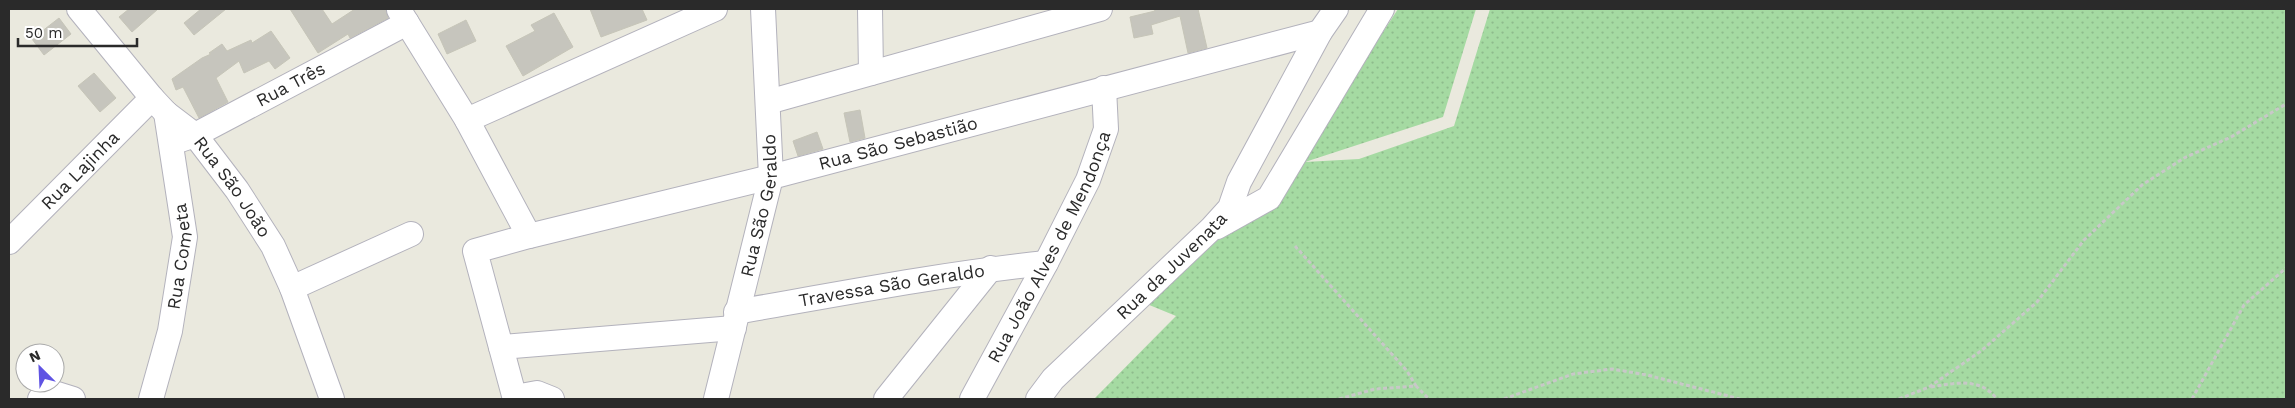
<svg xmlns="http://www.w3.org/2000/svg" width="2295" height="408" font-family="'Work Sans',sans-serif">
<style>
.grass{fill:url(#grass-dots)}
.building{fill:#c6c5bd;stroke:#c6c5b8}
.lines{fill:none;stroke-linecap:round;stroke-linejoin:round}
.minor-casing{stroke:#b3b2bc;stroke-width:26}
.path{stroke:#c8c8c8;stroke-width:3;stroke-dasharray:4 2.5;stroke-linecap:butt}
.minor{stroke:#fff;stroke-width:24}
.labels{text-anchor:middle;stroke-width:5;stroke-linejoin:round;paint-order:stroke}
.street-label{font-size:18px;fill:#2a2a2a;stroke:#fff}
</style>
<defs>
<pattern id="grass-dots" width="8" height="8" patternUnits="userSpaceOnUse" patternTransform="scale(1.25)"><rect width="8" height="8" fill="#a5daa2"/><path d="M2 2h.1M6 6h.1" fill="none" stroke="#8ebb8c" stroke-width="1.8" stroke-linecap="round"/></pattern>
</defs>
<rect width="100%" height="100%" fill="#eae9de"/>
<polygon class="grass" points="1398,9 1476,9 1443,117 1305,162 1359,159 1454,126 1490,9 2286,9 2286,399 1094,399 1176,316 1142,302 1218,235 1273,201"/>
<g class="building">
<polygon points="129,9 158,9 132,32 119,17"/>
<polygon points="201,9 226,9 194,35 184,23"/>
<polygon points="290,9 322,9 332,24 355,9 386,9 388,18 350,38 348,34 318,53"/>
<polygon points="590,9 642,9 647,20 601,37"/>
<polygon points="1154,9 1198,9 1207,48 1188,53 1180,16 1151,25 1153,34 1134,38 1130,17 1155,11"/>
<polygon points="554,13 573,47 523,76 506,46 535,31 531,25"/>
<polygon points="59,18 71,34 44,55 32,39"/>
<polygon points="466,20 476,41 447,54 438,34"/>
<polygon points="271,31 290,58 275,69 269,61 244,73 239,61 216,78 228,102 199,118 183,87 176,90 172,79 202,58 211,54 209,53 222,44 227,51 251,40 252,43"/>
<polygon points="94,73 116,98 100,112 78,86"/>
<polygon points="860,110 865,138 850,142 844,113"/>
<polygon points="817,132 823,149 798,156 793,141"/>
</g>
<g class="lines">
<g class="minor-casing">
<g id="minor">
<path id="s1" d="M79 9 152 98 166 113 195 135 237 190 273 246 292 288 332 399"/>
<polyline points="870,9 871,73"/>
<polyline points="399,10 467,120 529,236"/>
<polyline points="768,102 1100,9"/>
<polyline points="467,120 715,9"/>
<path id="s2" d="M180 140 195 135 407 23"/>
<polyline points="1217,227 1269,198 1382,9"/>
<path id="s3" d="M9 242 152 98"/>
<polyline points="292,288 411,234"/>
<path id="s4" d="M736 312C839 294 942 274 1046 263"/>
<polyline points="501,347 734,328"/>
<polyline points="515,397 537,393 552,399"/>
<polyline points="40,399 57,394 73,399"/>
<path id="s5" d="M151 399 170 331 185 237 166 113"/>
<path id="s6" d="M515 399 475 251 529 236 771 177 1320 32"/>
<path id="s7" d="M716 399 771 177 763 9"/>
<polyline points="886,399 991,268"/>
<path id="s8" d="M972 399 1046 263 1088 180 1106 129 1104 88"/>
<path id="s9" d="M1038 399 1053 379 1211 229 1230 208 1239 182 1320 32 1336 9"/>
</g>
</g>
<g class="path">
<polyline points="1295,246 1407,371 1416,386"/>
<path d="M1931 387C1955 383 1980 377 1997 399"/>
<polyline points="1339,399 1375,389 1416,386 1429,399"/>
<polyline points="1504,399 1573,374 1612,369 1647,375 1740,399"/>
<polyline points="1899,399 1929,387 1981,351 2037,302 2084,240 2142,185 2184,158 2231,137 2286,104"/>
<polyline points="2192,399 2244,305 2286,268"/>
</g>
<use href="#minor" class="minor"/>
</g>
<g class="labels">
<g class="street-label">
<text dy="6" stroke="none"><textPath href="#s2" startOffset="124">Rua Três</textPath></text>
<text dy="6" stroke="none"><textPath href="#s6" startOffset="590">Rua São Sebastião</textPath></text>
<text dy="6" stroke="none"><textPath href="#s3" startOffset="101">Rua Lajinha</textPath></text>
<text dy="6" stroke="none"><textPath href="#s1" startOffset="236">Rua São João</textPath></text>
<text dy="6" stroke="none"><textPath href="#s7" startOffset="199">Rua São Geraldo</textPath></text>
<text dy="6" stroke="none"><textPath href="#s8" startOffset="171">Rua João Alves de Mendonça</textPath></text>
<text dy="6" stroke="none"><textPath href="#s5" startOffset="146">Rua Cometa</textPath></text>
<text dy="6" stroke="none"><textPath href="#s9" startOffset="189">Rua da Juvenata</textPath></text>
<text dy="6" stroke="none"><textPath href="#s4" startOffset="158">Travessa São Geraldo</textPath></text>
</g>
</g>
<rect width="2295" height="408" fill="none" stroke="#2a2a2a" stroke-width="20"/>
<g transform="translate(40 368) rotate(336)"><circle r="24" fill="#ffffff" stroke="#aaaaaa"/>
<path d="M0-4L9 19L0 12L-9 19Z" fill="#5f53e3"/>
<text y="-8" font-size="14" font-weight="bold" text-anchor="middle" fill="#2a2a2a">N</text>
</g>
<path d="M18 38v8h119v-8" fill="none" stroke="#2a2a2a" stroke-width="2.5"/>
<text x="25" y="38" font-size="15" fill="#2a2a2a" stroke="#ffffff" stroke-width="4" paint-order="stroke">50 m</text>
</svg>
